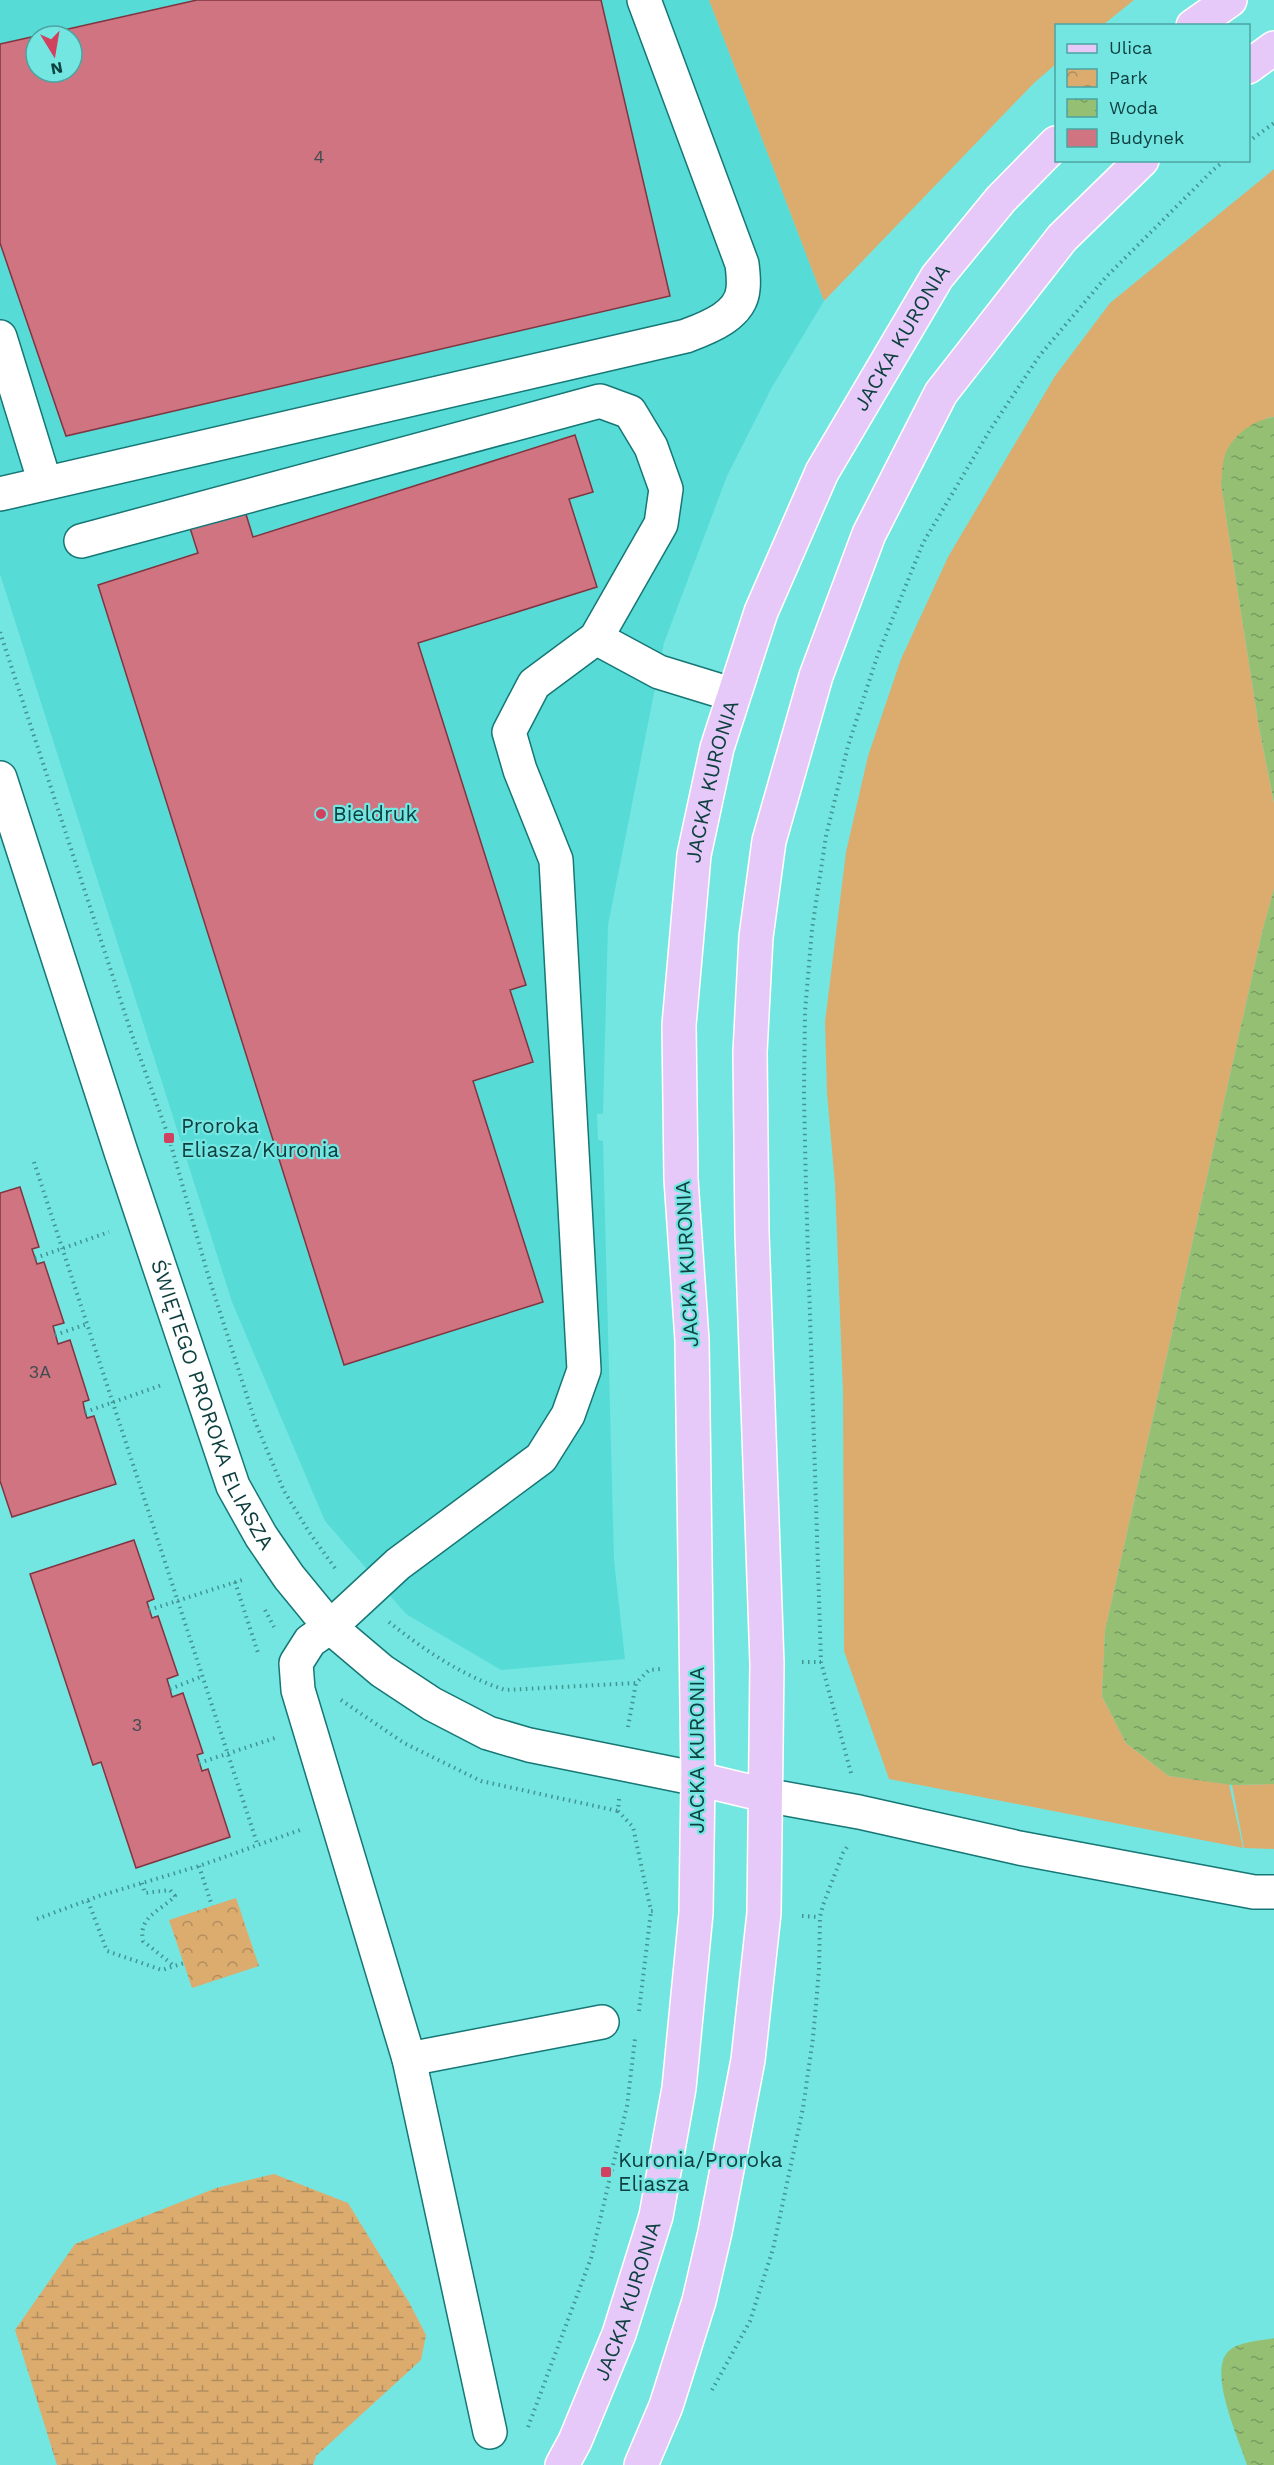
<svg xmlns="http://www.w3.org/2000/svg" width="1274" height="2465" font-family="'Work Sans',sans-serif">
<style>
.built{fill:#57dbd7;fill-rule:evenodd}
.grass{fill:#dcac6f}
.wetland{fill:url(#wetland-marsh)}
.park{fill:url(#park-crowns)}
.water{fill:url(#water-ripples)}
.building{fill:#cf7480;stroke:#803541;stroke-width:1.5}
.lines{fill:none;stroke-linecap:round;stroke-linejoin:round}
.minor-casing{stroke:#167775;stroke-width:36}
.major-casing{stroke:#fff;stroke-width:36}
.path{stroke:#419491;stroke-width:4;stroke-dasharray:1.5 4.5;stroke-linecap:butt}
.minor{stroke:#fff;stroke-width:33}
.major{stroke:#e6c9f8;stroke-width:33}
.poi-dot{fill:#d1415f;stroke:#74e6e2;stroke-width:2}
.labels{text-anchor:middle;stroke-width:4.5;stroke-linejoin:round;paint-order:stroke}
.number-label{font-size:18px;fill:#3e4d4f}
.street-label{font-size:21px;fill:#0d403f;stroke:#74e6e2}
.poi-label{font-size:21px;fill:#0d403f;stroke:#74e6e2;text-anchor:start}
</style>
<defs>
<pattern id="wetland-marsh" width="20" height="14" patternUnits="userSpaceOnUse" patternTransform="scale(1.5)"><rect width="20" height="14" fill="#dcac6f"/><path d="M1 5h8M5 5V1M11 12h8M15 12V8" fill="none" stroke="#b18d5d"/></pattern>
<pattern id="park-crowns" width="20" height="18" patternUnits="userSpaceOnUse" patternTransform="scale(1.5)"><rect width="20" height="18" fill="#dcac6f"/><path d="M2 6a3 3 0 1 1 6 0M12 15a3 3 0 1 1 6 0" fill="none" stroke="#b18d5d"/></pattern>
<pattern id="water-ripples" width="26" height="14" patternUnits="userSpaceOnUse" patternTransform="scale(1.5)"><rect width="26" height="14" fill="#95c074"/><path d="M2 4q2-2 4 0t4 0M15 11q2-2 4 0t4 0" fill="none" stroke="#789d61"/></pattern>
</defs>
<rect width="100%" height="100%" fill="#74e6e2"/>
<path class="built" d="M0 0H709L824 301 772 387 727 476 664 643 608 925 603 1114H597L598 1140 603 1141 614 1560 625 1659 501 1670 406 1614 325 1521 232 1302 0 574ZM36 36H72V72H36Z"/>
<g class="grass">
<polygon points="709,0 1134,0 1103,25 1056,26 1056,64 1034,83 824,301"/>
<polygon points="1274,169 1274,417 1267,418 1221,484 1259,727 1274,803 1274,889 1262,933 1105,1631 1102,1696 1126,1743 1169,1776 1229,1784 1243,1848 889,1779 844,1651 843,1393 835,1185 827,1093 825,1022 846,852 868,756 901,659 948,557 1055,376 1110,303"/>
<polygon points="1274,1784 1274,1849 1244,1848 1232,1785"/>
</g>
<polygon class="wetland" points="274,2174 348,2203 410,2304 426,2335 421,2360 316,2456 313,2465 57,2465 15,2330 75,2244 216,2188"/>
<polygon class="park" points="236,1898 259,1966 192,1988 169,1920"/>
<g class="water">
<path d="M1274 417V802L1259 727 1221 484C1222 475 1222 464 1225 455 1232 435 1254 420 1274 417Z"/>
<polygon points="1274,889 1274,1784 1232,1785 1169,1776 1126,1743 1102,1696 1105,1631 1262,933"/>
<path d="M1274 2338V2465H1247C1239 2440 1210 2377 1226 2354 1235 2341 1260 2341 1274 2338Z"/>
</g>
<g class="building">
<polygon points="197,0 601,0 670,296 66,436 0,243 0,44 36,36 36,72 72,72 72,36 37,36"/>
<polygon points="575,435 593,492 569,499 597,587 418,643 526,985 510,990 533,1062 473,1081 543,1302 344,1365 98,585 198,553 190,528 245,511 253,537"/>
<polygon points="20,1187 39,1247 32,1249 37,1264 44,1262 64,1323 53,1326 58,1344 70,1340 89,1400 83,1402 85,1412 87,1418 94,1416 116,1484 12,1517 0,1481 0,1193"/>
<polygon points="134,1540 154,1599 147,1602 152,1618 158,1616 178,1675 167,1679 170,1689 172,1697 183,1693 203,1753 197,1755 202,1771 208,1769 230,1837 136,1868 101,1762 93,1765 30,1574"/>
</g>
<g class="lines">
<g class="minor-casing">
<g id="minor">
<polyline points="0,337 45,483"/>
<path d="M0 494 686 336C707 328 741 316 743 289 744 281 743 272 742 264L644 0"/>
<polyline points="81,541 600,401 630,412 651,447 666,489 661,524 596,638 534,684 509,732 520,770 556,860 584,1370 568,1415 541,1458 398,1564 330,1627 310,1641 296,1663 298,1690 409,2059 490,2432"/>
<polyline points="596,638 659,672 734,695"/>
<path id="s1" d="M0 778 121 1152 233 1486 261 1536 289 1577 330 1627 382 1671 432 1704 488 1733 529 1745 698 1779"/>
<polyline points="765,1795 859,1812 1019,1848 1254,1892 1274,1892"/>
<polyline points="409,2059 602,2022"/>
</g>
</g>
<g class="major-casing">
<g id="major">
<polyline points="1193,26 1230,0"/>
<polyline points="1248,67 1274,48"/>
<polyline points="698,1779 765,1795"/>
<path id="s2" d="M562 2465 575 2441 619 2334 656 2216 679 2088 696 1913 698 1779 692 1340 681 1179 679 1025 694 855 717 748 761 612 822 472 937 277 1001 199 1056 143"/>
<polyline points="641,2465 666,2406 699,2301 715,2232 748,2060 764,1913 767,1664 752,1233 750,1052 756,937 769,841 816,676 869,534 941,393 1062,238 1142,160"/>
</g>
</g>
<g class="path">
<polyline points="1248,142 1274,123"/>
<polyline points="0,632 131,1032 169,1138 208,1275 255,1421 284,1491 309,1532 337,1571"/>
<polyline points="34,1162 258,1846"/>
<polyline points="35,1258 109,1232"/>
<polyline points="55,1335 87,1324"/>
<polyline points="85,1412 162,1385"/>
<polyline points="235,1582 259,1656"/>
<polyline points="149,1610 245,1579"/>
<polyline points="265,1610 274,1627"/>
<path d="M389 1622C424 1650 463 1676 505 1690L636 1683 649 1670 660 1669"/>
<polyline points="802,1662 821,1662"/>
<polyline points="170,1689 203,1676"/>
<polyline points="341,1700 404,1743 481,1781 618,1811"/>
<polyline points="628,1727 636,1683"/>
<polyline points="199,1763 275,1738"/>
<polyline points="851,1773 821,1662 806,1190 804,1095 805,1012 812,929 826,836 848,746 877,657 923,543 990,430 1040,355 1106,277 1213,170 1225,160"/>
<polyline points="619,1799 618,1811 633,1827 651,1911 653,1911"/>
<polyline points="199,1866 212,1906"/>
<path d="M142 1883 145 1893 170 1890 175 1896C161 1911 138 1916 143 1941L174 1966 184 1963"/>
<polyline points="88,1901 107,1951 162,1970 174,1966"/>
<polyline points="802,1916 820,1917"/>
<polyline points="37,1919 99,1896 199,1866 303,1829"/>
<polyline points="639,2011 651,1911"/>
<polyline points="712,2390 750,2321 773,2249 803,2108 813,2038 819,1970 820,1917 823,1905 843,1853 847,1847"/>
<polyline points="528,2427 591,2258 627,2106 635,2039"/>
</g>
<use href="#minor" class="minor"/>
<use href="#major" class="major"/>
</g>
<g class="poi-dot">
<circle cx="321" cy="814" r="6"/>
<rect x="163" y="1132" width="12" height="12" rx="3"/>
<rect x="600" y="2166" width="12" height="12" rx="3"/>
</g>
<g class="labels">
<g class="number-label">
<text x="319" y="163">4</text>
<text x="40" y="1378">3A</text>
<text x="137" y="1731">3</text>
</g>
<g class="street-label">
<text dy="7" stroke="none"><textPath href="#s2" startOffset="2193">JACKA KURONIA</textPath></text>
<text dy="7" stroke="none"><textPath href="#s2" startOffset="1707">JACKA KURONIA</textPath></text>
<text transform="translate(687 1264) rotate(-93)" y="7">JACKA KURONIA</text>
<text dy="7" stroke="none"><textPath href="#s1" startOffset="662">ŚWIĘTEGO PROROKA ELIASZA</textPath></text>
<text transform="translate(697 1750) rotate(-90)" y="7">JACKA KURONIA</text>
<text dy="7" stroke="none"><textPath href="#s2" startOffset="177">JACKA KURONIA</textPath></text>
</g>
<g class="poi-label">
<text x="333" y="821">Bieldruk</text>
<text x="181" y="1133">Proroka<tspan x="181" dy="24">Eliasza/Kuronia</tspan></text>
<text x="618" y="2167">Kuronia/Proroka<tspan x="618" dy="24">Eliasza</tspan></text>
</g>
</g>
<rect x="1055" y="24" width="195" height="138" fill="#74e6e2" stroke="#4ba4a1" stroke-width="1.5"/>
<rect x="1067" y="44" width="30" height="9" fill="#e6c9f8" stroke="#4ba4a1" stroke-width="1.5"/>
<text x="1109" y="54" font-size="18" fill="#0d403f">Ulica</text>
<rect x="1067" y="69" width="30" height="18" fill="url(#park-crowns)" stroke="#4ba4a1" stroke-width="1.5"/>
<text x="1109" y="84" font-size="18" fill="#0d403f">Park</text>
<rect x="1067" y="99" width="30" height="18" fill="url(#water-ripples)" stroke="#4ba4a1" stroke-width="1.5"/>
<text x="1109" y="114" font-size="18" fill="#0d403f">Woda</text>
<rect x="1067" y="129" width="30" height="18" fill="#cf7480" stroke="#4ba4a1" stroke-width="1.5"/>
<text x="1109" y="144" font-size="18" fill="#0d403f">Budynek</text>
<g transform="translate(54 54) rotate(169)"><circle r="28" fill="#74e6e2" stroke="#4ba4a1" stroke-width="1.5"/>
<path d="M0-4.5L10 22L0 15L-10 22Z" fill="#d1415f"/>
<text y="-9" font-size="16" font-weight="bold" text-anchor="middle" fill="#0d403f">N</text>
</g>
</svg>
